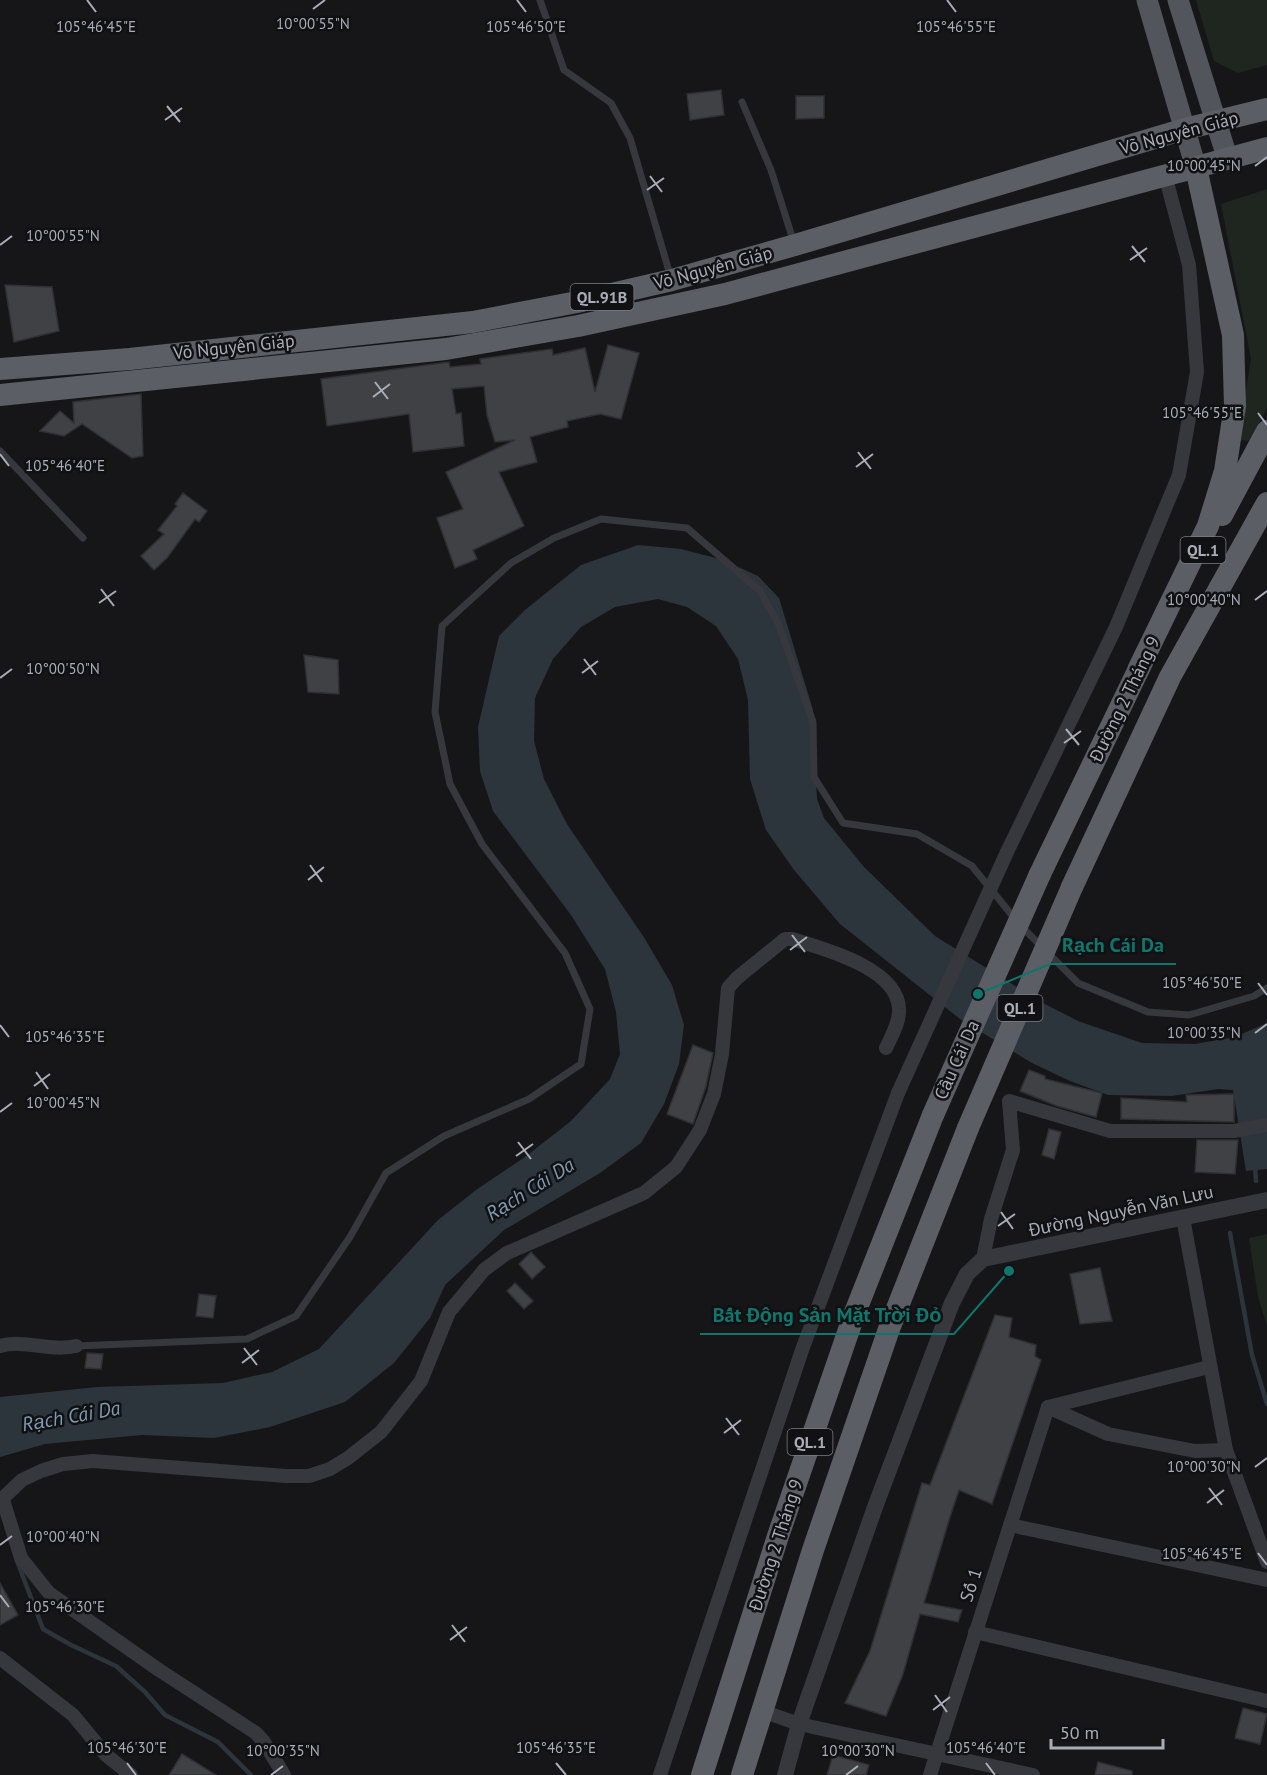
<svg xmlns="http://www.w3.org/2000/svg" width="1267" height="1775" font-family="'PT Sans',sans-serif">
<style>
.green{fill:#1e261f}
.water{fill:#2c353c}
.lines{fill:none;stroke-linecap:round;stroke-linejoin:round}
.stream{stroke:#2c353c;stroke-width:4.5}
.building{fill:#404145;stroke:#303034;stroke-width:1.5}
.service{stroke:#37383d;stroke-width:7}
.minor{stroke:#37383d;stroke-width:14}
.tertiary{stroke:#37383d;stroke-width:16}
.primary{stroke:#53555c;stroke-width:21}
.trunk{stroke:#5b5e65;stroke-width:22}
.minor-bridge{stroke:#37383d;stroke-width:14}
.trunk-bridge{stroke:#5b5e65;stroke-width:22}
.ticks{fill:none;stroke:#a8adb8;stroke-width:2}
.labels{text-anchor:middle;stroke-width:5;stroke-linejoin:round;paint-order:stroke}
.shield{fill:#111113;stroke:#7b7e86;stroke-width:1.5}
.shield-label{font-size:16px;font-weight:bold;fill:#a8adb8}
.street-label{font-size:18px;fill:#a8adb8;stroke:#111113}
.water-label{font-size:20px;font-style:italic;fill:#7f9bb3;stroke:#111113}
.ticks-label{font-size:15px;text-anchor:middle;fill:#a8adb8;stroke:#111113;stroke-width:5;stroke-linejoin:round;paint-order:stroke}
.leader{fill:none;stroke:#0f766e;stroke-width:2}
.callout-dot{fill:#0f766e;stroke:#111113;stroke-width:2}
.callout-label{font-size:20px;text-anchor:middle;font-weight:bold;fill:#0f766e;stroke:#111113;stroke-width:5;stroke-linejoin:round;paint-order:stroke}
</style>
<rect width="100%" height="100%" fill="#161618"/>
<g class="green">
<polygon points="1196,0 1267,0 1267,65 1238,73 1214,61"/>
<polygon points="1267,189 1267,408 1249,441 1238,440 1251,359 1221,204"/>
<polygon points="1267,1234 1267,1326 1258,1297 1249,1238"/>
</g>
<polygon class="water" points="638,545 681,549 723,560 758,576 779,598 813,710 817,799 824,818 864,867 935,936 1041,1002 1078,1021 1142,1043 1195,1044 1235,1037 1267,1023 1267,1169 1246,1171 1233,1090 1218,1089 1172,1096 1108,1095 1070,1081 1032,1063 960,1019 840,924 794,870 766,830 750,779 748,700 738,659 716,626 687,607 658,599 615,607 581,627 553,659 535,698 534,741 544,779 567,824 645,939 672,985 684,1025 679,1064 664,1104 641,1143 600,1173 504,1230 445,1285 430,1318 394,1363 345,1402 270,1427 214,1438 142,1435 45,1444 0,1457 0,1397 97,1387 223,1383 272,1372 319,1349 438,1220 476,1190 525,1157 571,1121 610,1079 620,1054 616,1012 605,969 571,915 493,811 480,771 478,727 499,636 525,610 581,565"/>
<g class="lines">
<g class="stream">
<polyline points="1255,1166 1256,1181"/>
<polyline points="1230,1233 1252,1355 1267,1404"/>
<polyline points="17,1561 43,1629 71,1645 116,1666 145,1692 165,1715 218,1742 251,1775"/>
</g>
</g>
<g class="building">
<polygon points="721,90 724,115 690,120 687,94"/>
<polygon points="796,96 824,96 824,118 796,119"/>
<polygon points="5,285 52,287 59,331 14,342"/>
<polygon points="608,345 639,353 621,419 600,414 567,421 568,427 530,437 537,462 499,472 524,526 473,550 477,559 455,568 437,518 463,509 446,472 515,440 495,442 487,415 484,386 452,389 456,414 461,413 464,446 413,452 409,414 327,426 321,379 449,362 450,367 481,364 480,359 552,349 553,355 585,348 595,392"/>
<polygon points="141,394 143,456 132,458 82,424 64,436 40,431 60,411 74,423 73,402"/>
<polygon points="183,493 207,511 199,522 195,519 167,558 154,570 141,556 164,534 158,530 177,506 175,504"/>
<polygon points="304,655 338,660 339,694 308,692"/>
<polygon points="693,1045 713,1053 706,1086 693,1124 667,1114"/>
<polygon points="1029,1070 1045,1076 1045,1079 1102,1093 1096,1117 1057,1106 1020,1091"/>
<polygon points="1234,1094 1234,1122 1121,1119 1121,1098 1187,1102 1186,1095"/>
<polygon points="1049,1129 1061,1132 1054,1159 1042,1155"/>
<polygon points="1197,1140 1238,1140 1235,1174 1195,1172"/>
<polygon points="531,1252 545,1267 532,1279 519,1264"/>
<polygon points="1100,1268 1112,1321 1080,1324 1070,1274"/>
<polygon points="515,1283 533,1301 524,1309 507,1291"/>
<polygon points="199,1294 216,1296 213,1318 196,1316"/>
<polygon points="995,1315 1012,1318 1009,1337 1036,1345 1035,1356 1041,1360 992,1504 959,1490 950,1517 924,1603 962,1610 958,1622 920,1614 903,1674 886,1716 845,1703 870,1651 922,1483 930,1485"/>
<polygon points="87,1353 103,1354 101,1369 85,1368"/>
<polygon points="0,1583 18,1615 0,1625"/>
<polygon points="1243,1708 1267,1714 1260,1744 1235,1738"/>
<polygon points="182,1754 216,1775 169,1775"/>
<polygon points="833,1755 869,1765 866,1775 827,1775"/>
<polygon points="1098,1762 1132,1771 1132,1775 1095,1775"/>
</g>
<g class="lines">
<g class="service">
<polyline points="540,0 564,70 611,103 630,138 671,278"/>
<polyline points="742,102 771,170 794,243"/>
<polyline points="0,451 83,538"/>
<polyline points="1022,927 1078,983 1148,1012 1189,1015 1254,996 1267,988"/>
<polyline points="76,1346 247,1339 296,1316 350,1237 386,1173 444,1136 529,1099 581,1064 590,1009 565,953 482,844 450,784 435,712 442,626 511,563 554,538 601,519 687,528 760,591 778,623 813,722 814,777 843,823 917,834 972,866 1015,919"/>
</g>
<g class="minor">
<polyline points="1007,852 1116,627 1179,475 1197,372 1189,265 1165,175"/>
<polyline points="1183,1218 1226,1450 1267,1562"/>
<polyline points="983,1259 991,1219 1013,1150 1009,1101 1110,1131 1234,1131 1267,1125"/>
<path d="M0 1346C25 1339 50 1352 76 1346"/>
<polyline points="1048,1407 1108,1434 1195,1451 1226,1450"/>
<polyline points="1048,1407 1209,1367"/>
<polyline points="3,1500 21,1558 49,1593 159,1670 256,1733 264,1742 284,1775"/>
<path d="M0 1501 22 1480 41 1471 63 1464 93 1461 286 1476H309L330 1469 348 1458 381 1432 421 1381 449 1312 484 1270 507 1253 644 1193 676 1167 700 1130 714 1094 722 1054 728 988 737 978 785 939H792C824 949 898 968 899 1009 900 1022 891 1037 886 1048"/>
<polyline points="1010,1525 1267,1580"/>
<polyline points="975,1632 1267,1701"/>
<polyline points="0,1658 73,1715 106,1755 131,1775"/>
<polyline points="762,1711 799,1724 1033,1775"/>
<polyline points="660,1775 802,1350 898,1093"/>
<polyline points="930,1775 1048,1407"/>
</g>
<polyline class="tertiary" points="785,1775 799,1724 875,1507 952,1303 967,1274 983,1259 1267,1200"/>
<g class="primary">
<polyline points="1147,0 1196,168"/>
<polyline points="1178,0 1227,157"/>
</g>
<g class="trunk">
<polyline points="0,369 130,359 473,322 577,302 672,280 795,245 1185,129 1267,109"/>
<polyline points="0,395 446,349 578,326 725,294 1267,148"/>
<polyline points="1222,515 1267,431"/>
<polyline points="1139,668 1208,526 1225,471 1235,406 1233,335 1196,168"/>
<polyline points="1040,874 1146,654"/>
<polyline points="1072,887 1170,677 1267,503"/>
<polyline points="702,1775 778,1536 854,1315 933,1115"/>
<polyline points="742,1775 813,1550 889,1329 968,1128"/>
</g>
<polyline class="minor-bridge" points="898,1093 1007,852"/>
<g class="trunk-bridge">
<polyline points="933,1115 1040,874"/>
<polyline points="968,1128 1072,887"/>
</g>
</g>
<path class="ticks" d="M87 0 96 12M517 0 526 12M947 0 956 12M313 9 325 0M167 106 180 122M165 120 182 108M1255 166 1267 157M650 176 662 192M647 190 664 178M0 245 12 236M1132 246 1145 262M1130 260 1147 248M375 382 388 399M373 397 390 384M1258 413 1267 425M858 452 871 469M0 454 9 466M856 467 873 454M101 589 114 606M1255 600 1267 591M99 603 116 591M584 659 596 675M582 673 598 661M0 678 12 669M1066 729 1079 745M1064 743 1081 731M310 865 322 882M308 880 324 867M792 935 805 952M790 950 807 937M1258 983 1267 995M0 1025 9 1037M1255 1033 1267 1024M36 1072 48 1089M34 1086 50 1074M0 1112 12 1103M518 1142 531 1159M516 1156 533 1144M1001 1212 1013 1229M998 1226 1015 1214M244 1348 257 1365M242 1363 259 1350M726 1418 739 1435M724 1433 741 1420M1255 1467 1267 1458M1209 1488 1222 1505M1207 1503 1224 1490M0 1545 12 1536M1258 1553 1267 1565M0 1595 9 1607M452 1625 465 1642M450 1640 467 1627M935 1695 947 1712M933 1710 950 1697M127 1763 136 1775M556 1763 566 1775M986 1763 995 1775M271 1775 283 1766M846 1775 858 1766"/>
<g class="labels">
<g class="shield">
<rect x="570.5" y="284" width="63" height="26" rx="4.5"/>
<rect x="1180.5" y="537" width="45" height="26" rx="4.5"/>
<rect x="997.5" y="995" width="45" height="26" rx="4.5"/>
<rect x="787.5" y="1429" width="45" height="26" rx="4.5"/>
</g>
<g class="shield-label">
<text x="602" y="303">QL.91B</text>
<text x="1203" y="556">QL.1</text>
<text x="1020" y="1014">QL.1</text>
<text x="810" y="1448">QL.1</text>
</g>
<g class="street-label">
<text transform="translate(1179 133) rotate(-15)" y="6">Võ Nguyên Giáp</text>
<text transform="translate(713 268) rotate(-15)" y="6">Võ Nguyên Giáp</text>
<text transform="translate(234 347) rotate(-6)" y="6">Võ Nguyên Giáp</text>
<text transform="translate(1125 699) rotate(-64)" y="6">Đường 2 Tháng 9</text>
<text transform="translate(957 1060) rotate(-66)" y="6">Cầu Cái Da</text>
<text transform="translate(1121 1211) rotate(-12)" y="6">Đường Nguyễn Văn Lưu</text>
<text transform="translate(776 1545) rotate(-72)" y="6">Đường 2 Tháng 9</text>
<text transform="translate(971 1585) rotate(-72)" y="6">Số 1</text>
</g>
<g class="water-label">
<text transform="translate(530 1189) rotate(-32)" y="7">Rạch Cái Da</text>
<text transform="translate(71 1416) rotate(-10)" y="7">Rạch Cái Da</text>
</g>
</g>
<g class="ticks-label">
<text x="313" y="29">10°00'55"N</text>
<text x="96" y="32">105°46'45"E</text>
<text x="526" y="32">105°46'50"E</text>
<text x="956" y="32">105°46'55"E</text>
<text x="1204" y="171">10°00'45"N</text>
<text x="63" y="241">10°00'55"N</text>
<text x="1202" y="418">105°46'55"E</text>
<text x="65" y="471">105°46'40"E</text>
<text x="1204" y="605">10°00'40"N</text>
<text x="63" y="674">10°00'50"N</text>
<text x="1202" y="988">105°46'50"E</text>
<text x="1204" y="1038">10°00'35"N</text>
<text x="65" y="1042">105°46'35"E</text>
<text x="63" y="1108">10°00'45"N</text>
<text x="1204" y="1472">10°00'30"N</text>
<text x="63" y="1542">10°00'40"N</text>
<text x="1202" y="1559">105°46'45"E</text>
<text x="65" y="1612">105°46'30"E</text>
<text x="127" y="1753">105°46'30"E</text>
<text x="556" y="1753">105°46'35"E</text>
<text x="986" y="1753">105°46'40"E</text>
<text x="283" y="1756">10°00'35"N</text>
<text x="858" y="1756">10°00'30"N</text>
</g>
<path class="leader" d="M978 994L1050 964H1176M1009 1271L954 1334H700"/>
<g class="callout-dot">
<circle cx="978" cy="994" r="6"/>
<circle cx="1009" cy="1271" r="6"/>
</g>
<g class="callout-label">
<text x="1113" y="952">Rạch Cái Da</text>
<text x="827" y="1322">Bất Động Sản Mặt Trời Đỏ</text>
</g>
<path d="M1051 1739v9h112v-9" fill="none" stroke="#a8adb8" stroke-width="3"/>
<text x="1060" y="1739" font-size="18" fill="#a8adb8" stroke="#111113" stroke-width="4.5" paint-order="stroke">50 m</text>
</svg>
